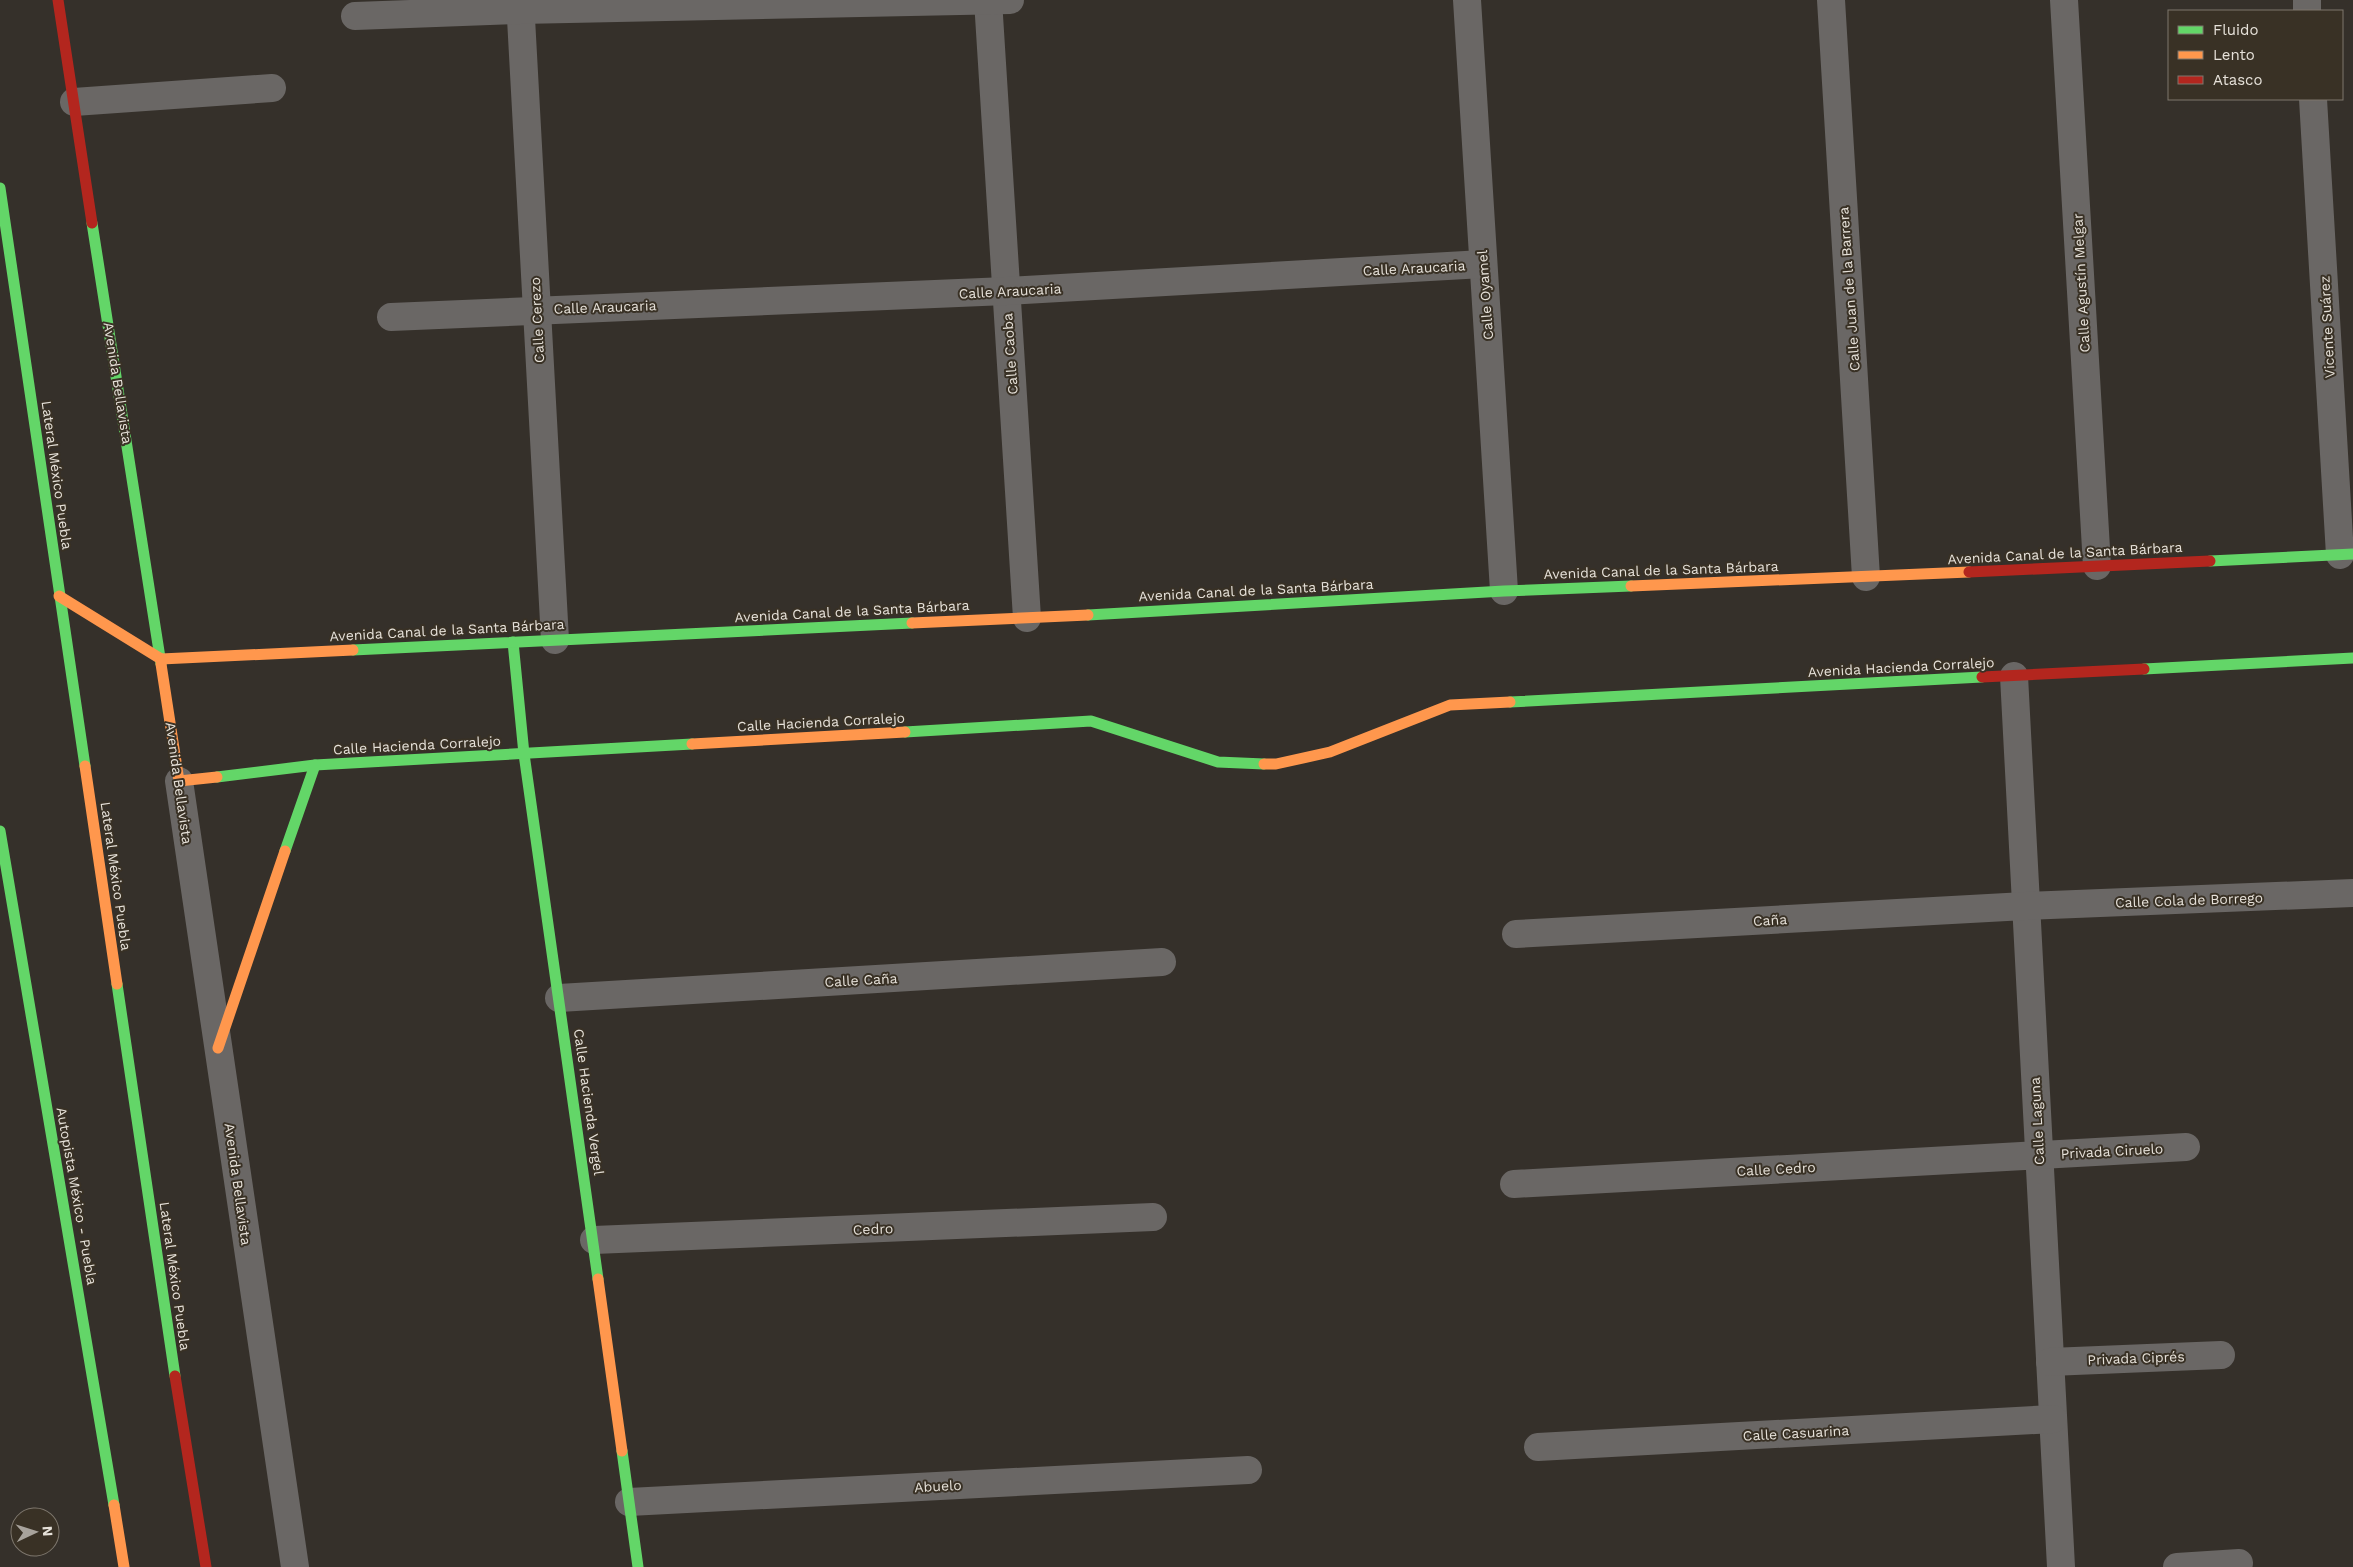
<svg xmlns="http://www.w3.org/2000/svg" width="2353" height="1567" font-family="'Work Sans',sans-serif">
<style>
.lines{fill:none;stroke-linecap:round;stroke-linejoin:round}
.street{stroke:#6a6765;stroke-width:28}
.fast{stroke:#63d668;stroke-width:11}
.slow{stroke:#ff974d;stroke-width:11}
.jam{stroke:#b3261e;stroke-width:11}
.labels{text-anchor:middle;stroke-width:4;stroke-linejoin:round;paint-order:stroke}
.street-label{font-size:14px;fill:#e6e1d9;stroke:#393125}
</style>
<rect width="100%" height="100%" fill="#35302a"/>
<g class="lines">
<g class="street">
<polyline points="520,0 555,640"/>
<polyline points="988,0 1027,618"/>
<polyline points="1467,0 1504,591"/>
<polyline points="1831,0 1866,577"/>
<polyline points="2064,0 2097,566"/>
<polyline points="2307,0 2307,11"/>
<polyline points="355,16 520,10 1010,0"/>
<polyline points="2313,99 2340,555"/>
<polyline points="74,102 272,88"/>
<polyline points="391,317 1006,291 1483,264"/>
<polyline points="2014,676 2061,1567"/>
<polyline points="179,781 295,1567"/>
<polyline points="1516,934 2025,906 2353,893"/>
<polyline points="559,998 1162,962"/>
<polyline points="1514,1184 2186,1147"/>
<polyline points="594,1240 1153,1217"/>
<polyline points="2050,1362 2221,1355"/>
<polyline points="1538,1447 2053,1419"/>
<polyline points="629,1502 1248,1470"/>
<polyline points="2177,1567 2239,1563"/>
</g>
<g class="fast">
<polyline points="0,188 85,766"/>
<polyline points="92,223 161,664"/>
<polyline points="2210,561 2353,554"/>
<polyline points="1088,615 1504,591 1631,586"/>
<polyline points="513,642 524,754 598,1279"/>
<polyline points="353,650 912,623"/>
<polyline points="2144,669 2353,658"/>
<polyline points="1510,702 1982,677"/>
<polyline points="905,732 1091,721 1218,762 1264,764"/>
<polyline points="217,777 315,765 692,744"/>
<polyline points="0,831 114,1505"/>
<polyline points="285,851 315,765"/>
<polyline points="117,984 175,1376"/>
<polyline points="622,1451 638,1567"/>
</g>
<g class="slow">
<polyline points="1631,586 1969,572"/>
<polyline points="59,596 161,659"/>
<polyline points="912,623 1088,615"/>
<polyline points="161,659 353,650"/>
<polyline points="161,664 179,781 217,777"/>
<polyline points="692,744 905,732"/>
<polyline points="1264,764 1276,764 1330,752 1450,705 1510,702"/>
<polyline points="85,766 117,984"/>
<polyline points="218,1048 285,851"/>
<polyline points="598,1279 622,1451"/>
<polyline points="114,1505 124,1567"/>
</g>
<g class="jam">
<polyline points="58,0 92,223"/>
<polyline points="1969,572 2210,561"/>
<polyline points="1982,677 2144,669"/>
<polyline points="175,1376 206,1567"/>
</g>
</g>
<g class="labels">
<g class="street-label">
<text transform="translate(1414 268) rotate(-3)" y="5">Calle Araucaria</text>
<text transform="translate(2081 283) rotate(-93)" y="5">Calle Agustín Melgar</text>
<text transform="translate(1849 289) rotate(-94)" y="5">Calle Juan de la Barrera</text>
<text transform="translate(1010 291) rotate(-3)" y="5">Calle Araucaria</text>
<text transform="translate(1485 295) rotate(-94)" y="5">Calle Oyamel</text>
<text transform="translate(605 307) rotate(-2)" y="5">Calle Araucaria</text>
<text transform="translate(537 320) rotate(-93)" y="5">Calle Cerezo</text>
<text transform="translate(2327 327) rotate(-93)" y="5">Vicente Suárez</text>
<text transform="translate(1010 354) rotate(-94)" y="5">Calle Caoba</text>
<text transform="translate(118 383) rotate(81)" y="5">Avenida Bellavista</text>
<text transform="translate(57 475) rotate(82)" y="5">Lateral México Puebla</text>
<text transform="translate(2065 553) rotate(-3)" y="5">Avenida Canal de la Santa Bárbara</text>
<text transform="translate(1661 570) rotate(-2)" y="5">Avenida Canal de la Santa Bárbara</text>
<text transform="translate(1256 590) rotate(-3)" y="5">Avenida Canal de la Santa Bárbara</text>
<text transform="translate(852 611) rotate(-3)" y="5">Avenida Canal de la Santa Bárbara</text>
<text transform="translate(447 630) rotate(-3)" y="5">Avenida Canal de la Santa Bárbara</text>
<text transform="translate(1901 667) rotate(-3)" y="5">Avenida Hacienda Corralejo</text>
<text transform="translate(821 722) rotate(-3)" y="5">Calle Hacienda Corralejo</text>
<text transform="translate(417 745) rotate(-3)" y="5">Calle Hacienda Corralejo</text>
<text transform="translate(179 783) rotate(82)" y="5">Avenida Bellavista</text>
<text transform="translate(116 876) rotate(82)" y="5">Lateral México Puebla</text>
<text transform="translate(2189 900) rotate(-2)" y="5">Calle Cola de Borrego</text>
<text transform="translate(1770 920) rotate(-3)" y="5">Caña</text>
<text transform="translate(861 980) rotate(-3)" y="5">Calle Caña</text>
<text transform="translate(589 1102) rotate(82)" y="5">Calle Hacienda Vergel</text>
<text transform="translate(2037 1121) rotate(-93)" y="5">Calle Laguna</text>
<text transform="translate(2112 1151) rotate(-3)" y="5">Privada Ciruelo</text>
<text transform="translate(1776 1169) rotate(-3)" y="5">Calle Cedro</text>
<text transform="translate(238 1184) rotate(82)" y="5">Avenida Bellavista</text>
<text transform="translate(77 1196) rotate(80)" y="5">Autopista México - Puebla</text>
<text transform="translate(873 1229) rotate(-2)" y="5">Cedro</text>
<text transform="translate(175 1276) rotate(82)" y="5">Lateral México Puebla</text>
<text transform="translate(2136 1358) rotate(-2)" y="5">Privada Ciprés</text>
<text transform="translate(1796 1433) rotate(-3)" y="5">Calle Casuarina</text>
<text transform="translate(938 1486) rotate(-3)" y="5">Abuelo</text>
</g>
</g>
<rect x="2168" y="10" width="175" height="90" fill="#393125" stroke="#7e776d"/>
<rect x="2178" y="26" width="25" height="8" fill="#63d668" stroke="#7e776d"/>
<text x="2213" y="35" font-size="15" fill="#e6e1d9">Fluido</text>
<rect x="2178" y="51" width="25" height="8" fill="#ff974d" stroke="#7e776d"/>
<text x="2213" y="60" font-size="15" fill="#e6e1d9">Lento</text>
<rect x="2178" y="76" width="25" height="8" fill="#b3261e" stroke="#7e776d"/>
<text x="2213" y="85" font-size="15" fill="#e6e1d9">Atasco</text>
<g transform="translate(35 1532) rotate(86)"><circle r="24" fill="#393125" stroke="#7e776d"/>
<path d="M0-4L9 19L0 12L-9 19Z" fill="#a8a39c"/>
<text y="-8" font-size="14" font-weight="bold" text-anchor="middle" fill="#e6e1d9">N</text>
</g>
</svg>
